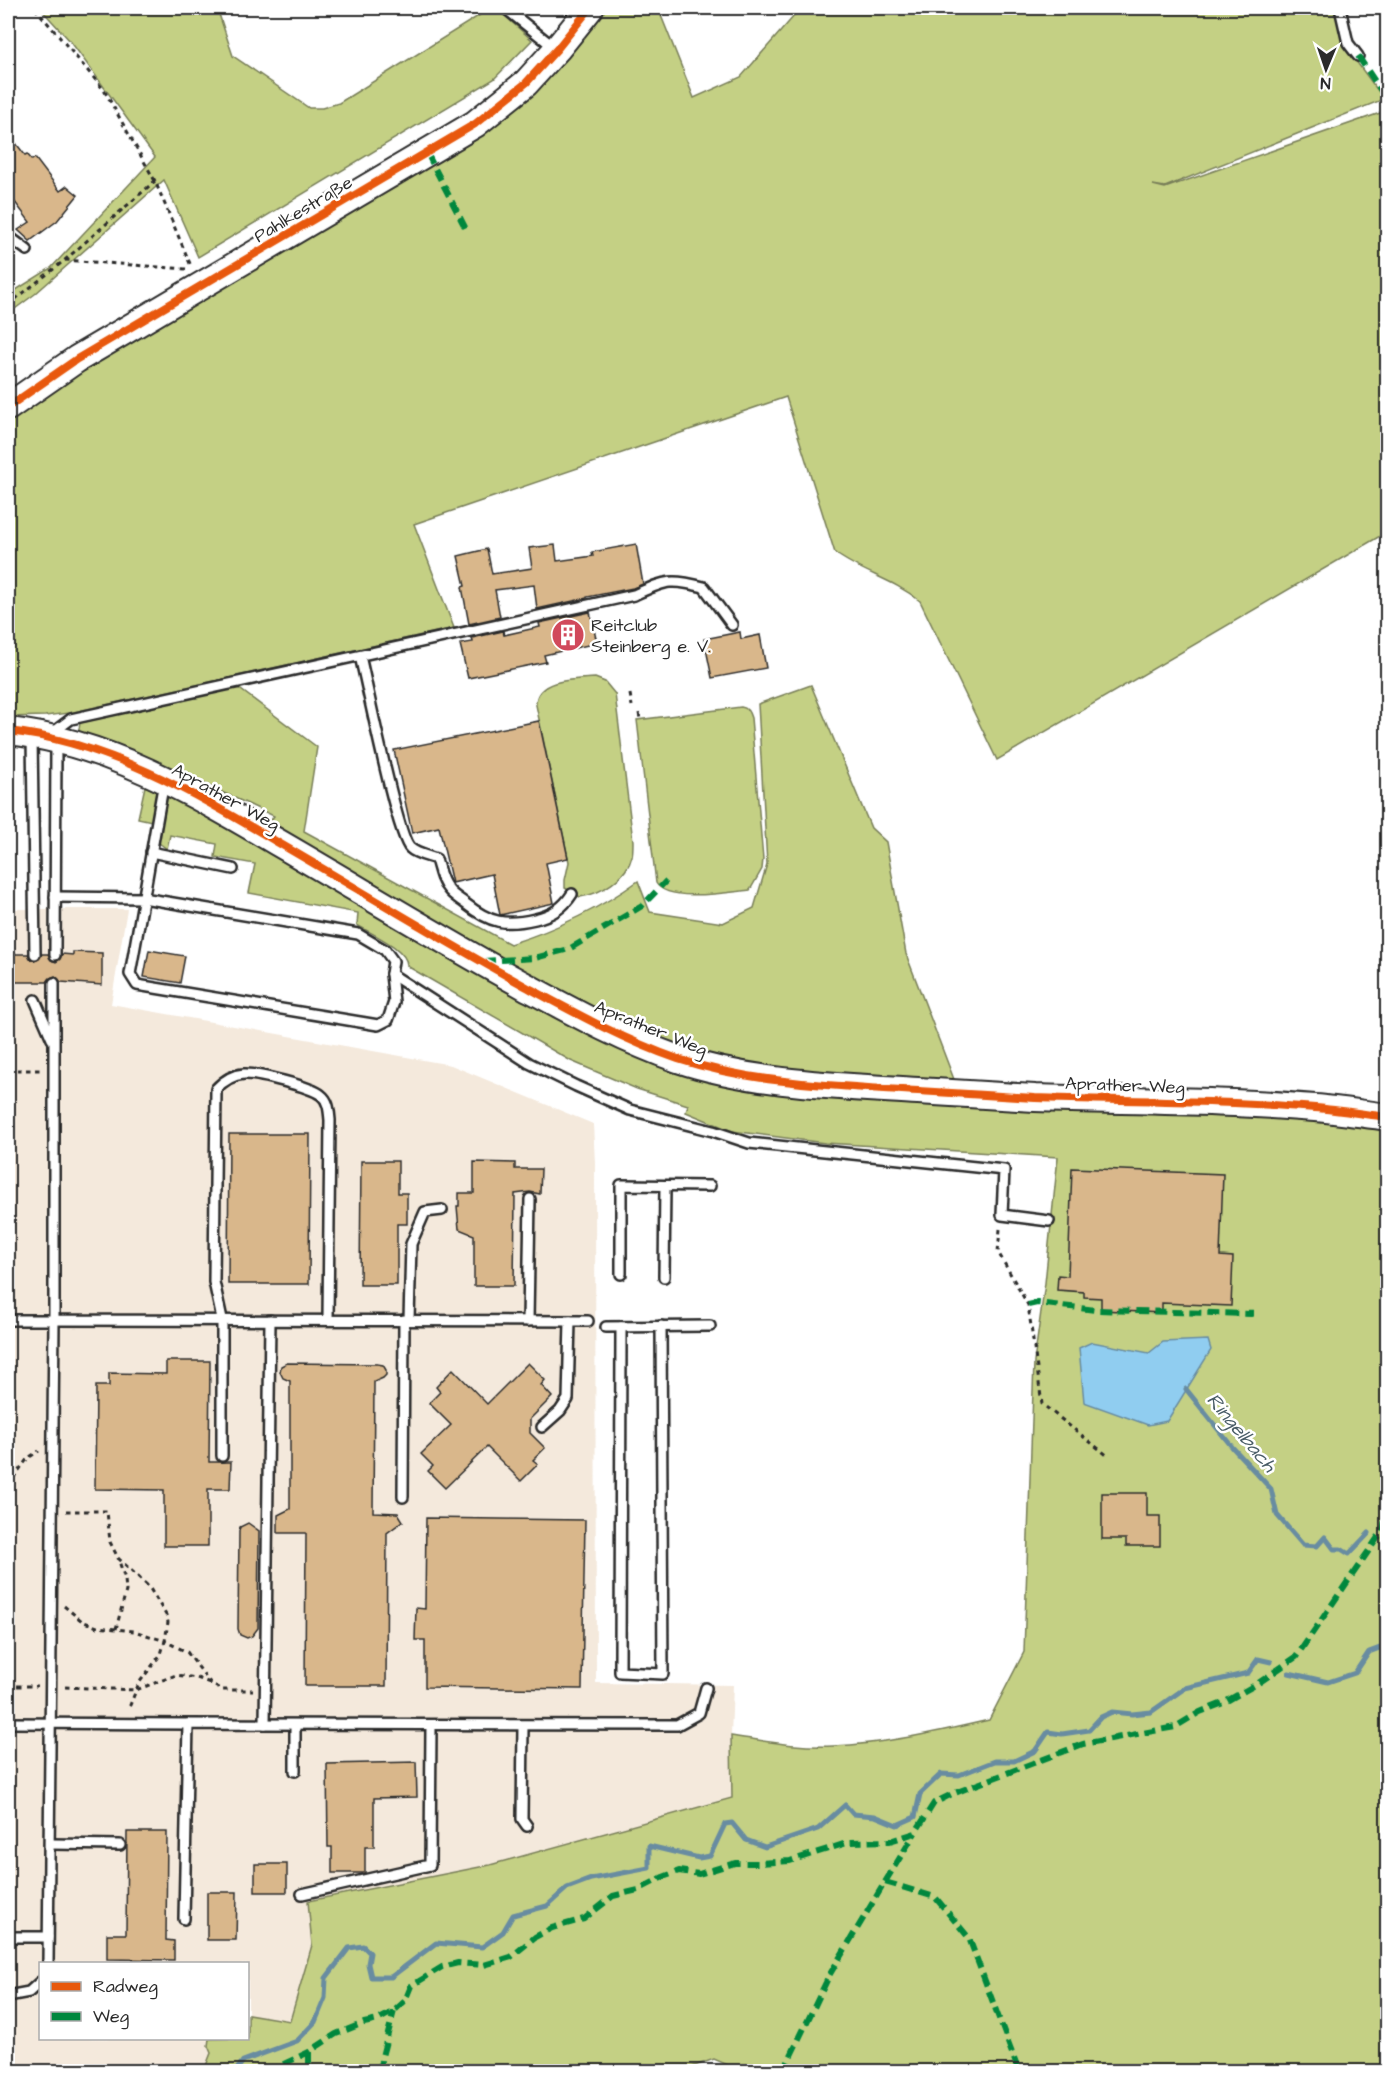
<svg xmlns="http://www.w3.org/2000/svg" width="1395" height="2079" font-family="'Architects Daughter',sans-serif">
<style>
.built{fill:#f4e9dc}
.green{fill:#c4d084;stroke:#787e58;stroke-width:1.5}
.water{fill:#90cdf0;stroke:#688ca1;stroke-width:1.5}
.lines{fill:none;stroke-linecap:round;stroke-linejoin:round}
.stream{stroke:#688ca1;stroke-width:5}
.building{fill:#d9b78b;stroke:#2b2b2b;stroke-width:1.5}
.lane-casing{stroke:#2b2b2b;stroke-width:14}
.secondary-casing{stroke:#2b2b2b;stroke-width:30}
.path{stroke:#2b2b2b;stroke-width:3;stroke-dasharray:4.5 4.5;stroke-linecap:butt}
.lane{stroke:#fff;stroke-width:9}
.secondary{stroke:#fff;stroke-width:26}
.quiet{stroke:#00873e;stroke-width:6;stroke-dasharray:12 6;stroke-linecap:butt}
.cycleway-casing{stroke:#fff;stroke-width:11}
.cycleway{stroke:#e8590c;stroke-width:8}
.labels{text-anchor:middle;stroke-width:5;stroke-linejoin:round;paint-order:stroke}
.street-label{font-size:18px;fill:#2b2b2b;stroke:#fff}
.poi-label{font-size:18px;fill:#2b2b2b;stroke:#fff;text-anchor:start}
.water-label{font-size:20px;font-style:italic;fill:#495c66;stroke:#fff}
</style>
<rect width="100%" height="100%" fill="#fff"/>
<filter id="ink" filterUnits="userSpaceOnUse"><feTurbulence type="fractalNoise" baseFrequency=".0167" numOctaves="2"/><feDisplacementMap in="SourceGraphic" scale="12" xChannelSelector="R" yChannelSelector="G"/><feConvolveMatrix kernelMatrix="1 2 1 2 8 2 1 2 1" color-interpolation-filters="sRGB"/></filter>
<g filter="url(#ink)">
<polygon class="built" points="8,907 15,909 127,909 111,1004 451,1065 593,1124 595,1163 596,1683 733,1685 731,1736 732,1798 490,1865 308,1901 312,1945 290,2021 248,2014 248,1964 40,1964 40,2038 209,2039 208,2046 211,2053 204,2071 8,2071"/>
<g class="green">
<polygon points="40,8 222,8 219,14 233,56 309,108 322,108 339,103 491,8 496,8 532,40 494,79 198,257 164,180 35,294 8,314 8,295 51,268 155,157 71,42"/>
<path d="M602 8H658L694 98 741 77 801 8H1335L1347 49 1384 99 1165 187 1153 185 1165 188 1386 111 1388 114 1387 532 997 760 920 601C893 579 862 573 835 553L786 397 414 524 454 628 69 713 45 716 8 717V416L69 372 477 137 520 105Z"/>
<path d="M595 678 605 682 615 694 633 841C633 846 633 851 632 856 627 878 601 894 580 897L565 888V880L569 862 536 705C535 679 575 679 595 678Z"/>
<path d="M811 685 871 828 886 842 906 954 955 1082 1387 1109V2071L744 2072 714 2059 678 2072 204 2071 211 2053 208 2046 209 2039 248 2038V2014L290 2021 312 1945 308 1901 490 1865 732 1798 731 1736C765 1741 799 1748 833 1746 886 1744 937 1732 989 1720L1024 1652 1034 1362 1045 1283 1058 1157 825 1143 732 1131 686 1112 688 1105 637 1089 571 1061 407 966C408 949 370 933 357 925L358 913 249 893 255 864 215 857 217 844 170 835 167 849 159 843 161 823 138 818 145 786 196 808 255 841 274 816 187 776 78 736 80 723 237 687 317 747 304 831 510 944C557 929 598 910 638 881L650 912 723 923 754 908 767 864 758 704Z"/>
<path d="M741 707C748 708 749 712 751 718L763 859 762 869 750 890C730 892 667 903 656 883L637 720Z"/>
</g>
<polygon class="water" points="1208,1340 1211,1350 1167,1421 1148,1425 1084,1402 1079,1348 1092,1342 1149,1353 1163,1342"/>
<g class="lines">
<g class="stream">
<polyline points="1186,1389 1233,1448 1271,1489 1277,1515 1303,1545 1317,1546 1325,1537 1334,1549 1341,1549 1349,1554 1369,1533"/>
<polyline points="1289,1673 1328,1682 1355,1673 1369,1652 1388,1645"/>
<polyline points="235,2072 243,2061 297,2041 315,2022 325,1998 326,1978 349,1948 363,1946 370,1953 368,1964 371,1977 391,1977 436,1943 482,1947 503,1932 513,1915 547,1906 567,1888 591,1879 649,1868 649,1846 699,1858 710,1856 725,1824 732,1823 746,1840 765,1847 818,1829 845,1805 853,1814 875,1816 897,1825 915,1817 920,1794 941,1774 959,1775 995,1761 1014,1761 1035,1751 1048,1732 1062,1734 1089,1730 1101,1717 1112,1712 1132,1714 1151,1712 1185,1688 1248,1673 1258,1659 1271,1662"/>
</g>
</g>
<g class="building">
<polygon points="8,133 25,155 27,154 32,160 35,158 60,191 67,186 78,195 57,221 30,241 18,230 30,222 8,193"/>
<polygon points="636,544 643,584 633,588 587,597 587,598 537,609 534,585 495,590 500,617 469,624 462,587 465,586 458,556 487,549 492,574 532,568 529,548 555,545 557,561 593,556 592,552"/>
<polygon points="590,612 597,643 544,655 546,662 468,678 460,644 473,642 472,638 503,631 504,635 540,627 539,623"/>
<polygon points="740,632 741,639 760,635 766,668 712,678 704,639"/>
<polygon points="539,721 568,858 546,863 554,903 500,915 492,874 452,883 439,827 412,833 394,750"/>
<polygon points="149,950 185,956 180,983 144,977"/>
<polygon points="73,952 102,953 102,985 61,982 55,976 50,978 47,982 8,982 8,954 28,954 30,958 35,961 39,959 42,954 48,954 51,960 56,962 60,959 62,954 73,955"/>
<polygon points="229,1134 310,1134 309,1284 228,1284"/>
<polygon points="361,1161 398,1161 398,1193 407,1193 407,1224 397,1224 397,1285 360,1285"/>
<polygon points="474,1162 515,1163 515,1169 541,1169 540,1194 530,1192 515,1194 514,1286 474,1286 474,1235 459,1229 457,1206 459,1206 459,1193 474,1193"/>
<polygon points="1072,1168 1223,1174 1220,1256 1233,1257 1231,1306 1162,1303 1162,1313 1101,1310 1101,1298 1084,1297 1084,1292 1057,1290 1058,1275 1068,1276"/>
<polygon points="166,1361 210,1361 209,1462 231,1462 230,1489 208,1489 208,1546 164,1546 164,1490 95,1489 96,1386 109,1386 109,1373 166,1374"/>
<polygon points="287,1363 377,1364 383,1365 386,1370 386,1375 383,1378 374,1382 373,1512 398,1513 403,1521 387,1533 386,1686 305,1686 306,1533 278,1533 278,1515 290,1509 290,1381 283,1378 280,1372 281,1366"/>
<polygon points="528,1363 545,1380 541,1385 552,1397 530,1419 530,1433 545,1448 533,1460 538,1464 521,1481 487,1447 445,1488 428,1471 433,1466 421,1454 451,1425 429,1403 440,1392 436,1387 453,1369 487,1404"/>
<polygon points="1102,1493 1147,1493 1147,1516 1160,1516 1160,1546 1126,1546 1126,1539 1102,1539"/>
<polygon points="426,1518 585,1520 582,1689 425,1687 425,1640 415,1640 416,1608 425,1609"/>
<polygon points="248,1523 259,1531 258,1628 252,1636 247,1638 240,1635 238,1629 239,1531 240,1527"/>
<polygon points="416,1762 417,1797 374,1798 374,1847 365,1847 365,1873 332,1873 332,1847 328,1847 327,1764"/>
<polygon points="127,1832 167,1832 166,1940 174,1941 174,1960 107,1959 107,1934 126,1934"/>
<rect x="255" y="1864" width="32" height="28"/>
<polygon points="207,1892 237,1892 236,1940 207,1940"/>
</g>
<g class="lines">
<g class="lane-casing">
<g id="lane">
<polyline points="505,8 555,48"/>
<polyline points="1340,8 1348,43 1358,56"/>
<polyline points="8,236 27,250"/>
<path d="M360 656C367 684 397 836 410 848 416 854 428 856 436 859 439 869 441 881 448 889 453 896 460 899 466 904 490 923 505 926 535 919 552 915 563 908 572 894"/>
<path d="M51 734 71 719 634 595C666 581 669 578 704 587L732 625"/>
<polyline points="32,737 35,954"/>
<polyline points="151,852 233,869"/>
<path d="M55 897 143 898 358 934 385 950 393 961 391 974 394 1002 388 1020 378 1025 366 1023 137 985 130 974C142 910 152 846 164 782"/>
<polyline points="55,955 56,743"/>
<polyline points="391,974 529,1063 576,1086 630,1110 713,1131 749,1143 1004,1170 1002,1215 1049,1221"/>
<polyline points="54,983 54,1320 588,1321"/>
<polyline points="35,1000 52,1039"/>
<polyline points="621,1274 621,1185 710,1186"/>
<polyline points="664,1277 665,1186"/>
<polyline points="8,1320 54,1320 48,1964"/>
<polyline points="409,1320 411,1244 425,1212 442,1210"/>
<polyline points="528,1321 530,1199"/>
<polyline points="606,1327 710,1326"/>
<polyline points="621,1327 620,1672 663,1674 661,1326"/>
<polyline points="542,1427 560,1411 568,1399 570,1321"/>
<path d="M222 1456V1319L214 1282 216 1089C224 1080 232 1075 244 1074 256 1073 312 1087 321 1095 329 1101 329 1111 330 1120L328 1320"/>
<polyline points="403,1497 404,1320"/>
<polyline points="8,1723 188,1724"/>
<polyline points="265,1724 270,1320"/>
<polyline points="295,1725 295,1771"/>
<polyline points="523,1726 522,1819 527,1826"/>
<polyline points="51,1844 120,1845"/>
<polyline points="302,1894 430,1865 431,1725"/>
<polyline points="184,1919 188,1724 677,1725 699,1713 706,1688"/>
<polyline points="8,1937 48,1937"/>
<polyline points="8,1996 29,1992 40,1982"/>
</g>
</g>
<g class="secondary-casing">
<g id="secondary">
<polyline points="8,407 77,359 475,124 526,83 557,49 590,8"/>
<path d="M8 731C105 741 194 793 277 842 360 890 441 940 525 986 575 1013 624 1040 678 1059 754 1084 838 1086 918 1091 957 1093 996 1096 1035 1098 1128 1101 1222 1100 1315 1108 1339 1110 1363 1114 1388 1117"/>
</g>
</g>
<g class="path">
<polyline points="35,8 104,90 155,181 191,266"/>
<polyline points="65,260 186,269"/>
<polyline points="8,305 65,260 155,181"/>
<polyline points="630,694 632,706"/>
<polyline points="639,713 640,719"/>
<polyline points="8,1070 42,1070"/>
<polyline points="1000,1229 998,1252 1028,1305 1042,1404 1108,1456"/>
<polyline points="8,1485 28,1458 39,1451"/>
<polyline points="66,1511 107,1511 110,1542 118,1558 149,1587 166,1615 168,1622 165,1641 187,1652 211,1684 222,1690 253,1690"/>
<polyline points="64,1606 82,1621 97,1627 134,1631 165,1641 161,1654 139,1683 128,1710"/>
<polyline points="116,1629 126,1591 125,1579 118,1558"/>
<polyline points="8,1686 37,1686"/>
<polyline points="65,1687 136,1690 176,1675 197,1678 210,1683"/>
</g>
<use href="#lane" class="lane"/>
<use href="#secondary" class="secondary"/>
<g class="quiet">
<polyline points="1358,56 1388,101"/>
<polyline points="427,153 468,233"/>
<polyline points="483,961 535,958 569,949 642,906 666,881"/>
<polyline points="1028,1305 1037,1303 1096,1310 1251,1314 1251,1305"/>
<polyline points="885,1882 915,1833"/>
<polyline points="309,2052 309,2070 311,2072"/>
<polyline points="267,2072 309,2052 336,2034 364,2023 378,2020 394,2011 405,2001 411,1986 442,1967 458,1963 484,1965 511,1957 535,1937 552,1928 584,1919 613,1896 638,1890 663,1877 679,1871 699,1874 735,1863 760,1863 790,1861 850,1842 890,1841 915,1833 934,1803 952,1794 1083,1744 1175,1727 1200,1712 1223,1703 1257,1684 1296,1657 1383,1530 1388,1503"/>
<polyline points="380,2072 381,2060 394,2011"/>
<polyline points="783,2072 830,1974 885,1882 935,1897 969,1938 1019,2072"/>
</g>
<g class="cycleway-casing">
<g id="cycleway">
<polyline points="8,407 77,359 475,124 526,83 557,49 590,8"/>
<path d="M8 731C105 741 194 793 277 842 360 890 441 940 525 986 575 1013 624 1040 678 1059 754 1084 838 1086 918 1091 957 1093 996 1096 1035 1098 1128 1101 1222 1100 1315 1108 1339 1110 1363 1114 1388 1117"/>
</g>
</g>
<use href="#cycleway" class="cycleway"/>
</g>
</g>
<defs>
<g id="building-disc" transform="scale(1.725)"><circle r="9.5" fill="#d1495b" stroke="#fff"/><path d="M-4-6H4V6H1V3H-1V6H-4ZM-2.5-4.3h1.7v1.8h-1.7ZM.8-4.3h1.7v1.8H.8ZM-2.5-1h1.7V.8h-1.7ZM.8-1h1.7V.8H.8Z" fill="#fff"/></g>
</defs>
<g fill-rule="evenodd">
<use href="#building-disc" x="568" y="635"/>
</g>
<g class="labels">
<g class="street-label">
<text transform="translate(303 209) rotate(-31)" y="6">Pahlkestraße</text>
<text transform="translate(226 797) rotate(29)" y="6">Aprather Weg</text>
<text transform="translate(651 1028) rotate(22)" y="6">Aprather Weg</text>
<text transform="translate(1125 1085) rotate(2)" y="6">Aprather Weg</text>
</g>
<g class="poi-label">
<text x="591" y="631">Reitclub<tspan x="591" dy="21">Steinberg e. V.</tspan></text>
</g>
<g class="water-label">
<text transform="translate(1242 1432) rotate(50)" y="7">Ringelbach</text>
</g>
</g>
<rect width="1395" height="2079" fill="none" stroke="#fff" stroke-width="30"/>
<rect x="15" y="15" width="1365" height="2049" fill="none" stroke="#2b2b2b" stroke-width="2" filter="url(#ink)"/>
<rect x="39" y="1962" width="210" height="78" fill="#ffffff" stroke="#aaaaaa" stroke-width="1.5"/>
<rect x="51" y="1982" width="30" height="9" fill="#e8590c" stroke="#aaaaaa" stroke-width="1.5"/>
<text x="93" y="1992" font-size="18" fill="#2b2b2b">Radweg</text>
<rect x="51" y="2012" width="30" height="9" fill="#00873e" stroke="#aaaaaa" stroke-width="1.5"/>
<text x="93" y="2022" font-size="18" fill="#2b2b2b">Weg</text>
<g transform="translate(1326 69) rotate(182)" stroke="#ffffff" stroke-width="4.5" paint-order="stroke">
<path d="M0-4.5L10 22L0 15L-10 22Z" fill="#2b2b2b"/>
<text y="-9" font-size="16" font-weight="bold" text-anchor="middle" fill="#2b2b2b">N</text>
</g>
</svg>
